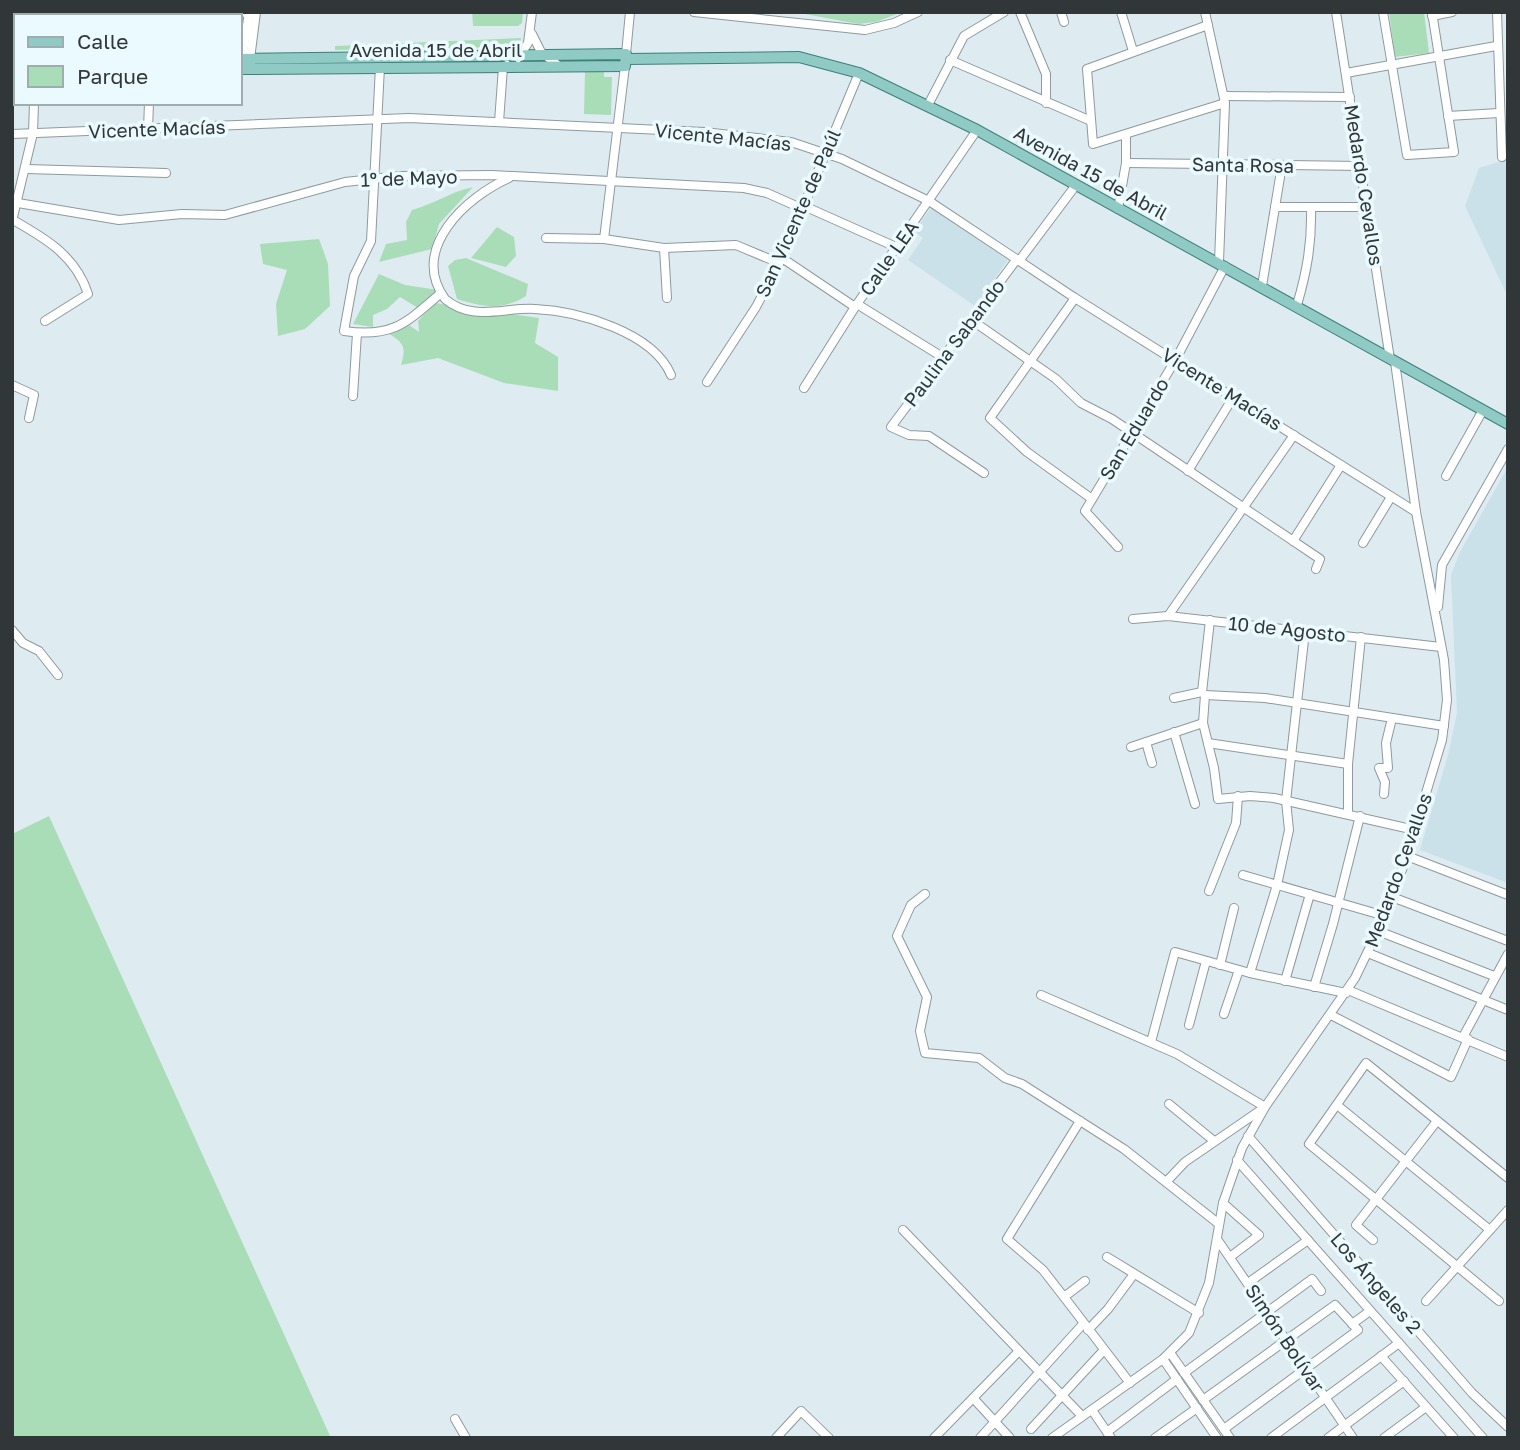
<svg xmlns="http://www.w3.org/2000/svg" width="1520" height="1450" font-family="'Golos Text',sans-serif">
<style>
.built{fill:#cae1e9}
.green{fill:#a9ddb8}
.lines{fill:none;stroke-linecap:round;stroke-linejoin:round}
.minor-casing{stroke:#8d9a9e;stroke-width:10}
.major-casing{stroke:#3e7f7a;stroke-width:12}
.minor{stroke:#fff;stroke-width:8}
.major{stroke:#8fcac4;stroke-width:10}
.labels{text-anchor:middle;stroke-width:7;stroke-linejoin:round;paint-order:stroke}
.street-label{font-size:19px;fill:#313638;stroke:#ebfafe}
</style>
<rect width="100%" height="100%" fill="#deecf1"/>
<g class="built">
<polygon points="1508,159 1508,297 1465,206 1479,168"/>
<polygon points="931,208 1008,260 975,306 908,260 923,238 914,231"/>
<polygon points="1508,467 1508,883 1420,850 1448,755 1457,713 1451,575 1460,552"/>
</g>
<g class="green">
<polygon points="472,12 523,12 522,23 518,26 473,26"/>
<polygon points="794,12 902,12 876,22 858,24"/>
<polygon points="1389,12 1424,12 1429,53 1395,57"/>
<polygon points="521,38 520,44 516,47 335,50 335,46"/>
<polygon points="585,71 604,71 604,77 612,77 611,115 584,114"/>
<path d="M473 187 439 224 432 249 379 262 386 244 407 240 406 222 412 210C434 204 450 192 473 187Z"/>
<polygon points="497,227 514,237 516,256 506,267 471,258"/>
<polygon points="319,239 328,264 330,306 305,329 278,336 276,304 287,270 263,264 260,244"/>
<path d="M466 258 528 284 526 296C502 311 482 307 457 299L448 266 455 260Z"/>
<polygon points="379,274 405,285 438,290 423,311 400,297 387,309 373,315 373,327 353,324"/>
<path d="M435 303 539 318 535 343 558 357V391L504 383 438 358 401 365C407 346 403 342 386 332L402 320 419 332 418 321Z"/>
<polygon points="49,816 331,1438 12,1438 12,834"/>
</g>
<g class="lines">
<g class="minor-casing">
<g id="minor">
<polyline points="232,12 253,13"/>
<polyline points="694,12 865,30 894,23 918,12"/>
<polyline points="1020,12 1046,74 1046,103"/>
<polyline points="1061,12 1064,22"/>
<polyline points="1121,12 1133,51"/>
<polyline points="1205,12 1225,103 1219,262"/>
<polyline points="1336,12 1390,359"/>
<polyline points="1383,12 1407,155 1454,152 1432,12"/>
<polyline points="1497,12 1502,157"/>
<polyline points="27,16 29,12"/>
<polyline points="155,16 155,12"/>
<polyline points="1432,16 1452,12"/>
<polyline points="1208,25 1087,69 1093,144 1225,103"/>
<polyline points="532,34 541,52 559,66"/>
<polyline points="12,41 16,35"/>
<polyline points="626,54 630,12"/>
<polyline points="518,58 528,43 532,12"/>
<polyline points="242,59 249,12"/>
<polyline points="250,59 256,12"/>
<polyline points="950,60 1091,121"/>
<path d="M380 67 371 241 354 276 344 331C393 338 406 323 441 293"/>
<polyline points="1346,73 1496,46"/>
<polyline points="1225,96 1350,97"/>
<polyline points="928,105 964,36 1004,12"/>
<polyline points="1448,116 1499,113"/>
<polyline points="499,122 503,67 507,65"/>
<polyline points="148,129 149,103"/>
<polyline points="12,134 409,118 704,132 791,142 842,159 929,201 1075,298 1416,512"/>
<polyline points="1126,163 1361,166"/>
<polyline points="26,169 166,173"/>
<path d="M509 178C466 197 409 249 445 299 472 322 504 307 535 309 578 311 653 332 671 375"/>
<polyline points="18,203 119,220 182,214 225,215 345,182 400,176 492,175 744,188 767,193 803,209"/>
<polyline points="804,206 896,247"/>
<polyline points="1275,207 1367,207"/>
<polyline points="1118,209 1126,163 1126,136"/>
<path d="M13 220C45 238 76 256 88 294L45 321"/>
<polyline points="12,221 33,133 34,103"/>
<polyline points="546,238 604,239 664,248 736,245 779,263"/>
<polyline points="604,239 625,66"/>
<polyline points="664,248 667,298"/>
<polyline points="782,258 855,307"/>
<polyline points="1019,261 1076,185"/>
<polyline points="1262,286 1282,165"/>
<polyline points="1075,298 990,418 1027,452 1092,499"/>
<polyline points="857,304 944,358"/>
<path d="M1297 305C1307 271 1312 243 1311 207"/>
<polyline points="973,321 1056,379 1081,403 1112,419 1320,559 1316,569"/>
<polyline points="707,382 756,307 782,258 859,73"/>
<polyline points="12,385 34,395 29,418"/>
<polyline points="804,388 855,307 977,130"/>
<polyline points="353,396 357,333"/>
<polyline points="1188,471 1234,396"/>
<polyline points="984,473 929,436 909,435 891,427 1017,259"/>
<polyline points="1446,476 1483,410"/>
<polyline points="1293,541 1341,465"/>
<polyline points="1363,543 1391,497"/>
<polyline points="1118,547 1085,511 1176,359 1225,266"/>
<polyline points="1438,607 1442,565 1508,449"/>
<polyline points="1168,616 1294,435"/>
<polyline points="1133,619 1168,616 1441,647"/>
<polyline points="1210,620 1202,692 1205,695 1203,723 1214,768 1218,799 1250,796 1274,798 1415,830"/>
<polyline points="12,630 23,643 39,651 58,675"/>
<polyline points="1205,695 1265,698 1444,726"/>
<polyline points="1174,698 1202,692"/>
<polyline points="1174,732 1195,804"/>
<polyline points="1146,742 1152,763"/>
<polyline points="1208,743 1348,764"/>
<polyline points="1131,747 1203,723"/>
<polyline points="1384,794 1385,782 1379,768 1388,768 1386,743 1392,718"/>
<polyline points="1348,814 1348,764 1361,637"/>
<polyline points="1407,856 1508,895"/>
<polyline points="1243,875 1385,916"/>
<polyline points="1209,891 1236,823 1238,796"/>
<polyline points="925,894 911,905 897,936 927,997 920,1031 925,1053 979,1058 1005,1078 1022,1084 1124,1149 1219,1224"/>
<polyline points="1392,897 1508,941"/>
<polyline points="1378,931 1494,976"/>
<polyline points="1368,953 1508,1010"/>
<polyline points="1220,965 1234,908"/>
<polyline points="1250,973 1277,885 1289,830 1286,801 1305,631"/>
<polyline points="1285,981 1310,894"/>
<polyline points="1314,987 1333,924 1360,816"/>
<polyline points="1348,990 1508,1057"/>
<polyline points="1041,995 1177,1054 1265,1107 1185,1162 1166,1182"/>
<polyline points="1224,1014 1239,970"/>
<polyline points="1331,1015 1451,1077 1468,1039"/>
<polyline points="1189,1025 1206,961"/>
<polyline points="1463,1037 1508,954"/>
<polyline points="1151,1042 1175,952 1250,973 1346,993"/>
<polyline points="1169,1104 1214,1141"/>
<polyline points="1337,1105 1490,1230"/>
<polyline points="1248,1136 1472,1393 1508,1427"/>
<polyline points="1237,1160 1483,1438"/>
<polyline points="1223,1203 1259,1235 1230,1257"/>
<polyline points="903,1230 1082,1416"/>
<polyline points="1217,1239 1353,1438"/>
<polyline points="1373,1240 1356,1225 1437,1121"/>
<polyline points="1107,1257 1199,1313"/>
<polyline points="1085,1281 1064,1297 1130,1383"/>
<polyline points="1248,1283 1308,1240"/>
<polyline points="1064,1297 1043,1270 1007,1239 1080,1121"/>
<polyline points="1426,1301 1508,1210"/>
<polyline points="1499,1301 1309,1144 1366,1063 1508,1178"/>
<polyline points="1352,1324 1370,1311"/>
<polyline points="1088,1330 1108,1309 1134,1274"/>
<polyline points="1171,1354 1230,1438"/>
<polyline points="1381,1356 1454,1438"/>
<polyline points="1163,1359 1217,1438"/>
<polyline points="1184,1373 1312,1279 1321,1291"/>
<polyline points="974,1399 1010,1438"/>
<polyline points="1203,1400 1335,1305 1358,1330 1224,1429"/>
<polyline points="1092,1410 1111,1438"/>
<polyline points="455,1419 466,1438"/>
<polyline points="1031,1429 1104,1350"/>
<polyline points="1107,1432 1177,1379"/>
<polyline points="776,1438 801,1411 829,1438"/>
<polyline points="934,1438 1019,1351"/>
<polyline points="980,1438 1083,1324"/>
<polyline points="1052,1438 1163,1359 1189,1333 1209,1283 1223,1203 1242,1148 1265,1107 1355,978 1385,916 1407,856 1442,740 1447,700 1444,660 1416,512 1395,362"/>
<polyline points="1155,1438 1197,1408"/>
<polyline points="1271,1438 1399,1343"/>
<polyline points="1328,1438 1404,1381"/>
<polyline points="1384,1438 1426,1407"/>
</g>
</g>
<g class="major-casing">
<g id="major">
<polyline points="240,59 626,54 625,66 240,69"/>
<polyline points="626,59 799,57 859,73 977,130 1508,424"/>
<polyline points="12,61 16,61"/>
<polyline points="12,72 16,72"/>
</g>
</g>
<use href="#minor" class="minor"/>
<use href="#major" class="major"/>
</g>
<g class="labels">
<g class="street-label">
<text x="436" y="57">Avenida 15 de Abril</text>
<text transform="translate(157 129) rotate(-2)" y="7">Vicente Macías</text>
<text transform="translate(723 137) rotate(6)" y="7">Vicente Macías</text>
<text transform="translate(1243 165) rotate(1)" y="7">Santa Rosa</text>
<text transform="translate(1091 173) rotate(29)" y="7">Avenida 15 de Abril</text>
<text transform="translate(409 178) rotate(-2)" y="7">1º de Mayo</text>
<text transform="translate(1364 185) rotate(81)" y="7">Medardo Cevallos</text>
<text transform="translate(798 213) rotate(-66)" y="7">San Vicente de Paúl</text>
<text transform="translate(889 258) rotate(-55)" y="7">Calle LEA</text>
<text transform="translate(954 343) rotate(-53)" y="7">Paulina Sabando</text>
<text transform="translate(1222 389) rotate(32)" y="7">Vicente Macías</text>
<text transform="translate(1134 429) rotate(-59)" y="7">San Eduardo</text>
<text transform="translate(1287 629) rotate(6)" y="7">10 de Agosto</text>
<text transform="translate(1398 870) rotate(-70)" y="7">Medardo Cevallos</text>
<text transform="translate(1376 1283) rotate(49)" y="7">Los Ángeles 2</text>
<text transform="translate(1285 1338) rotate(56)" y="7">Simón Bolívar</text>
</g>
</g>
<rect width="1520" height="1450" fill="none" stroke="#313638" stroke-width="28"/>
<rect x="14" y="14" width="228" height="91" fill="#ebfafe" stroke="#a1acaf" stroke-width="2"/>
<rect x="28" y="37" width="35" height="10" fill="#8fcac4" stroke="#a1acaf" stroke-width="2"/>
<text x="77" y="49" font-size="21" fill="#313638">Calle</text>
<rect x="28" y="66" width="35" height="21" fill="#a9ddb8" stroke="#a1acaf" stroke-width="2"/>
<text x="77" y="84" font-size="21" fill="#313638">Parque</text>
</svg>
